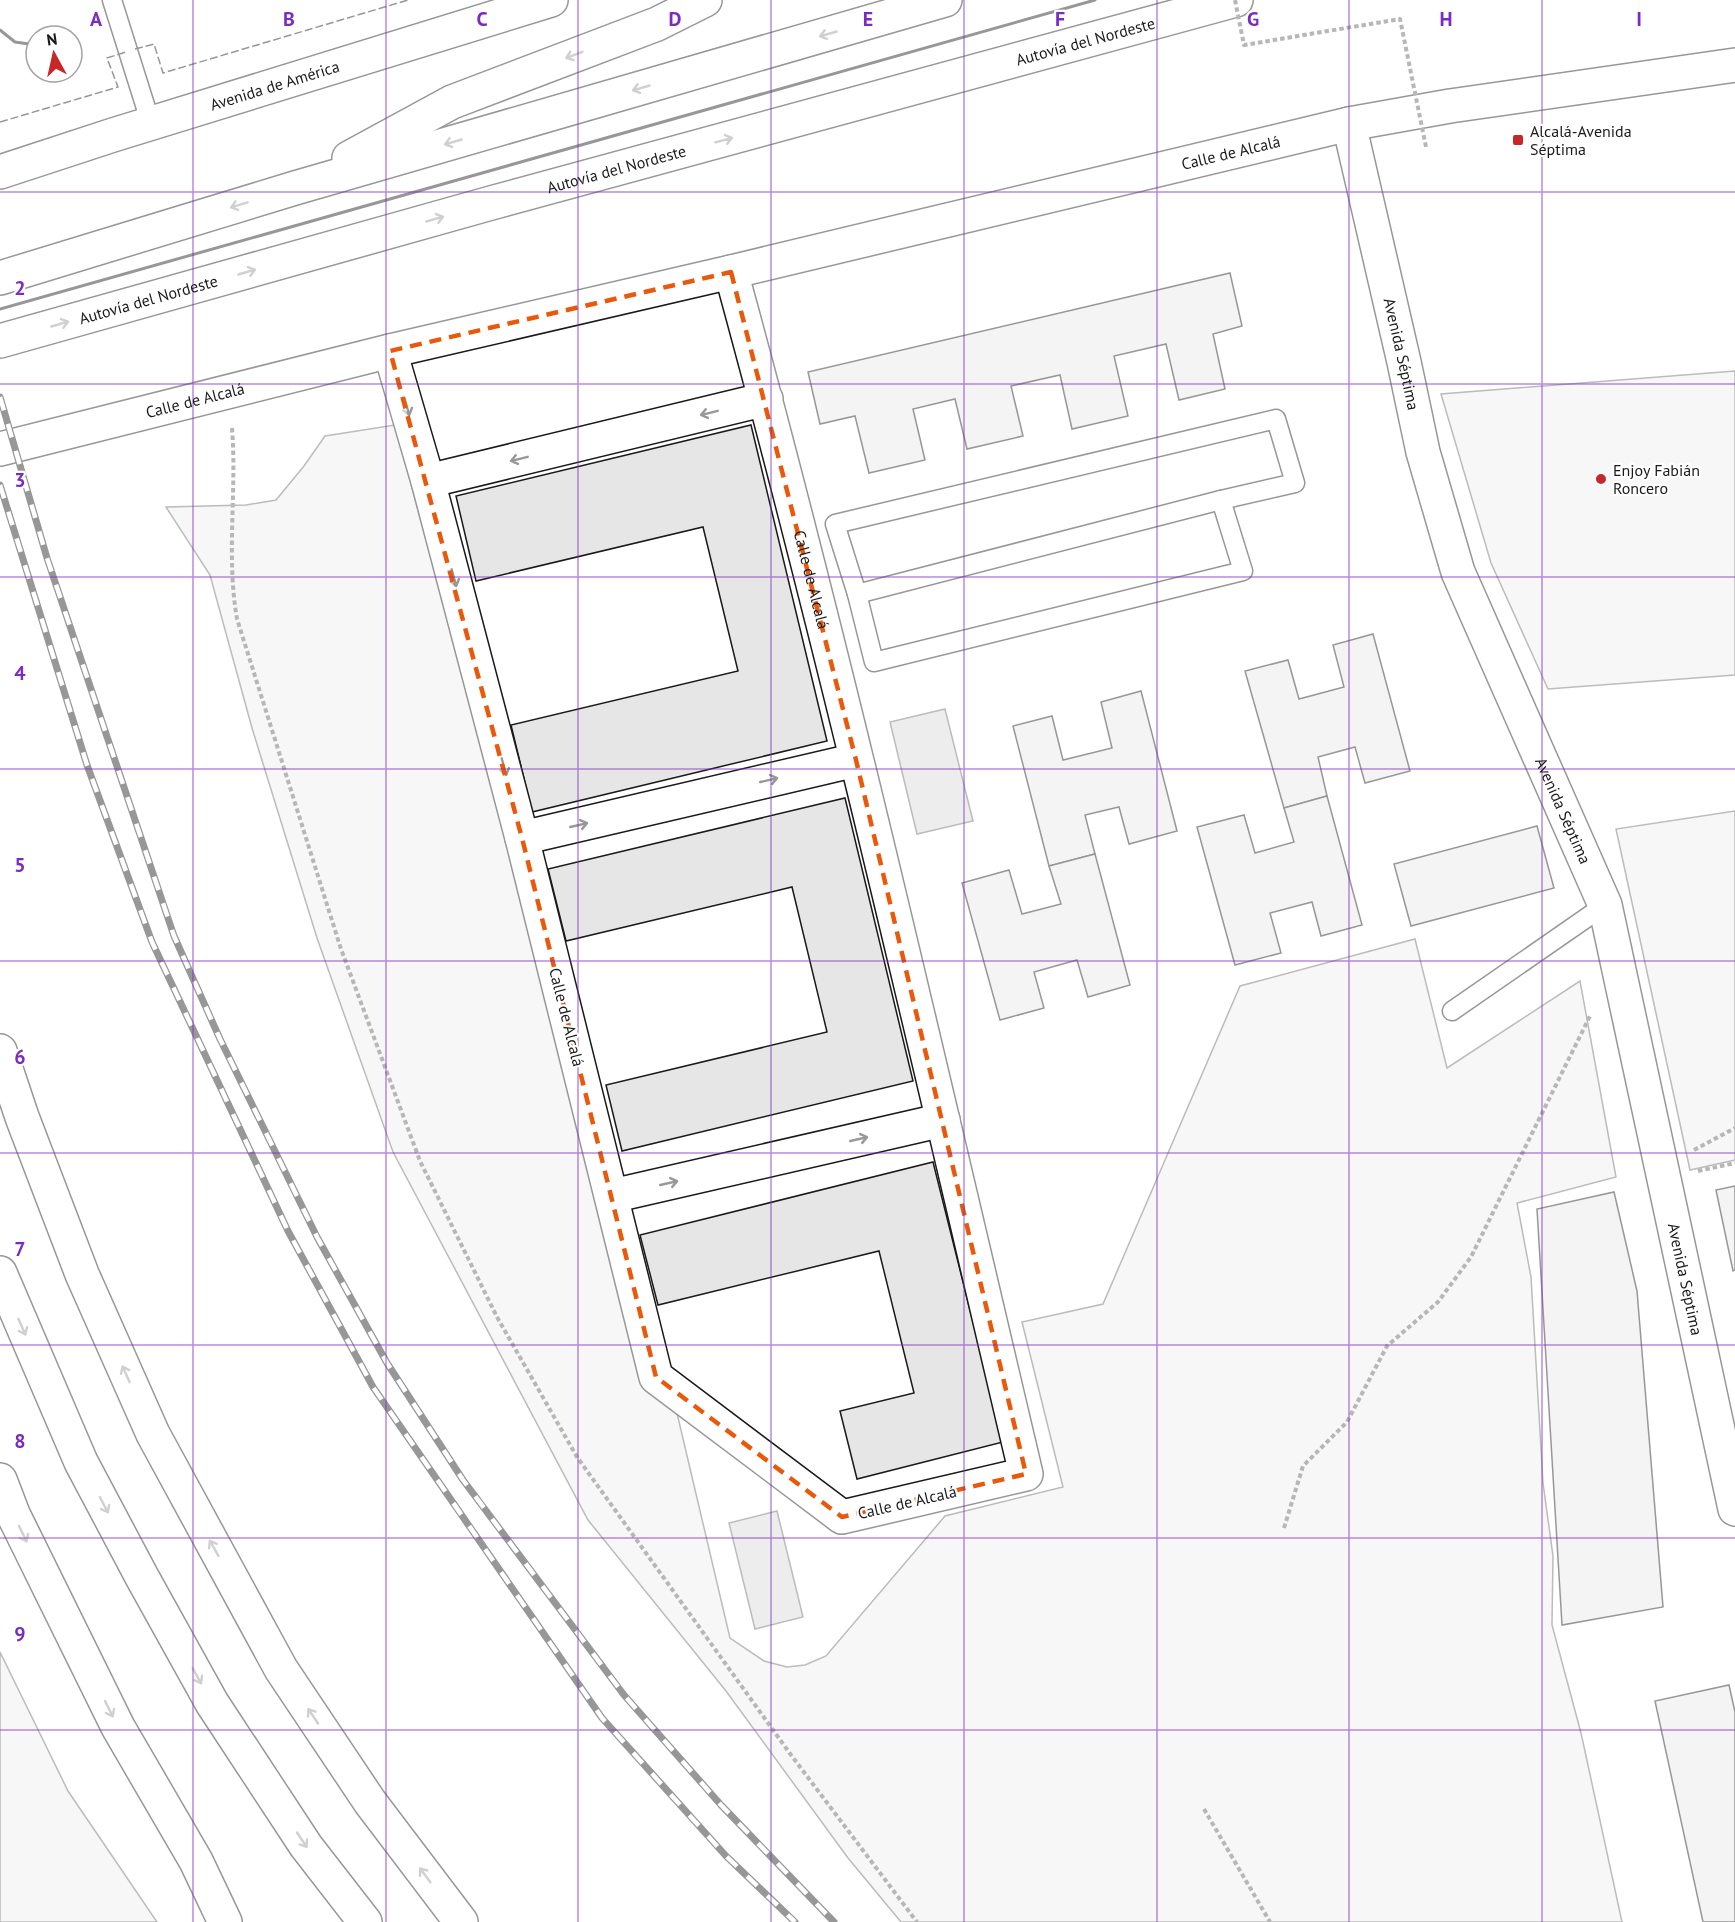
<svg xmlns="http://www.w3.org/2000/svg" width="1735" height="1922" font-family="'PT Sans',sans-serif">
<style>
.built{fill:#ededed;stroke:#6a6a6a;stroke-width:1.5}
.water{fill:#d7d7d7;stroke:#6a6a6a;stroke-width:1.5}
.building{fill:#e6e6e6;stroke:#1a1a1a;stroke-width:1.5}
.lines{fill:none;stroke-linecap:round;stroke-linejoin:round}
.lane-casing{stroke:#1a1a1a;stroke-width:21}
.street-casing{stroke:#1a1a1a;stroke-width:36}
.highway-casing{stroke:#1a1a1a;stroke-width:36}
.path{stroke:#5f5f5f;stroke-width:4;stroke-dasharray:4.5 3;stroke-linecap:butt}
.lane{stroke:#fff;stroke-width:18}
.street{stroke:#fff;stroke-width:33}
.highway{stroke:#fff;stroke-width:33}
.rail-casing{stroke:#1a1a1a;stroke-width:7}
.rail{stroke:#fff;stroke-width:4.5;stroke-dasharray:14;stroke-linecap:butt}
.path-bridge{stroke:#5f5f5f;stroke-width:4;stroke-dasharray:4.5 3;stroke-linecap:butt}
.fence{stroke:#1a1a1a;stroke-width:1.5;stroke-dasharray:8 3;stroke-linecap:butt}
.wall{stroke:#1a1a1a;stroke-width:3}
.oneway{stroke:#989898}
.marked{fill:none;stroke:#e8590c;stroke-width:4.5;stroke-dasharray:12 8;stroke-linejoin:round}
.grid{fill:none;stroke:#7b2cbf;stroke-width:1.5;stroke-opacity:0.55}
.poi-dot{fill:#c62828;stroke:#fff;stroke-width:2}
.labels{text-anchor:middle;stroke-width:4.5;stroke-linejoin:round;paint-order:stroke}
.street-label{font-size:16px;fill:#1a1a1a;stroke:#fff}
.poi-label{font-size:16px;fill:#1a1a1a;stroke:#fff;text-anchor:start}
.grid-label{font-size:20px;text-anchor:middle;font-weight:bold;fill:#7b2cbf;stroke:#fff;stroke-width:4.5;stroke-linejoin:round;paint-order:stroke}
</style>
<rect width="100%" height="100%" fill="#fff"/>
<g class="built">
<polygon points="1735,371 1735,675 1548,689 1491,563 1441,394"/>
<polygon points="395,425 466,686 676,1409 730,1638 764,1661 787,1667 805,1665 826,1656 945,1516 1063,1487 1022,1322 1103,1304 1240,986 1415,939 1447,1068 1580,981 1616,1177 1517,1203 1531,1277 1543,1483 1553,1556 1552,1625 1581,1733 1622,1922 901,1922 848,1858 726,1691 588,1520 393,1152 317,938 252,728 210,575 166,507 246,505 276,500 304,466 325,436"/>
<polygon points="1735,811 1735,1160 1690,1170 1616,829"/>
<polygon points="0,1652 68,1791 157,1922 0,1922"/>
</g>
<g class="water">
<polygon points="945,709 973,821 917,834 890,722"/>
<polygon points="777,1511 803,1617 755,1629 729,1523"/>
</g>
<g class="building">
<polygon points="1230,273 1242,326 1213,334 1225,389 1179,400 1166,344 1114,356 1128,416 1072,429 1060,375 1011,386 1023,436 967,449 955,399 913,409 925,460 869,473 855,416 820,424 808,372"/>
<polygon points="751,425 827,741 532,812 511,725 738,671 703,527 476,581 456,496"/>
<polygon points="1373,634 1410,771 1365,783 1355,747 1318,757 1327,796 1284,808 1245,671 1288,660 1299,699 1344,687 1333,645"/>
<polygon points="1141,691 1177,831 1129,844 1119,807 1085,815 1095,854 1049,866 1013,726 1052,716 1063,760 1112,748 1101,702"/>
<polygon points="1327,796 1362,925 1321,936 1312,902 1270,913 1281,953 1235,965 1197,827 1244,815 1255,853 1294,842 1284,808"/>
<polygon points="845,798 913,1081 622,1151 606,1085 827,1032 792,887 566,941 548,869"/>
<polygon points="1537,826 1554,888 1411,926 1394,864"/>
<polygon points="1095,854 1130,985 1088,997 1077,960 1034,972 1044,1008 1000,1020 962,883 1009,870 1022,914 1061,904 1049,866"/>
<polygon points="933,1162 1003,1442 857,1479 840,1411 914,1393 879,1251 658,1305 640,1235"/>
<polygon points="1735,1186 1735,1270 1733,1271 1716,1190"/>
<polygon points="1614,1192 1637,1291 1663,1607 1562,1625 1537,1209"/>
<polygon points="1729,1685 1735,1712 1735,1922 1703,1922 1655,1701"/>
</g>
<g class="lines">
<g class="lane-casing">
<g id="lane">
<polyline points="112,0 151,124"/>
<polygon points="1276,419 1295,483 1221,500 1243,571 874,662 857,594 835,524"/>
<polyline points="857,594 1221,500"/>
<polyline points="1452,1011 1605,905"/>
</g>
</g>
<g class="street-casing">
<g id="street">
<path id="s1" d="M1349 124 1404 362 1423 452 1458 572 1605 905 1735 1509"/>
<path id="s2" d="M0 172 113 135 551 0"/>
<path id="s3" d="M731 272C840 670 931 1072 1026 1474L842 1517 656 1377 522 838 428 481 766 399"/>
<polyline points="390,351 428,481"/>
<path id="s4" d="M0 449 390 351 731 272 1349 124 1450 106 1735 65"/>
<polyline points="522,838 856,760"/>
<polyline points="612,1196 943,1120"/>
</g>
</g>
<g class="highway-casing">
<g id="highway">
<polyline points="349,158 452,102 657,24 705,0"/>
<polyline points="0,278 295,188 945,0"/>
<path id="s5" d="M0 341 491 203 1236 0"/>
<polyline points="0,1051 22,1117 82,1274 153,1434 281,1669 370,1802 461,1922"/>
<polyline points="0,1273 81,1462 142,1577 212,1703 306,1846 365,1922"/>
<polyline points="0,1480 13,1514 118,1727 196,1861 225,1922"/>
</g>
</g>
<g class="path">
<path d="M232 428C237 492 226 556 237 619L341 949 420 1161 497 1317 577 1457 791 1755 917 1922"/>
<polyline points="1694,1150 1735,1128"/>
<polyline points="1698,1171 1735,1163"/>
<polyline points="1284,1528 1303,1466 1347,1422 1387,1346 1438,1302 1471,1257 1590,1016"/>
<polyline points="1204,1809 1270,1922"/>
</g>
<use href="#lane" class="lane"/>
<use href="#street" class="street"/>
<use href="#highway" class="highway"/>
<g class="rail-casing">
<g id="rail">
<polyline points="0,397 47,558 174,936 220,1039 317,1237 387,1363 463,1480 624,1695 721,1805 834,1922"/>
<polyline points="0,485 87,765 152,942 288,1231 373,1387 602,1718 726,1856 795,1922"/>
</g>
</g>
<use href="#rail" class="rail"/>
<polyline class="path-bridge" points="1235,0 1244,45 1400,19 1426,147"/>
<g class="fence">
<polyline points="135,49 154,44 163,73 408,0"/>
<polyline points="0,122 118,87 107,58 126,52"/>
</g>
<g class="wall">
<polyline points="0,30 15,42 36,45"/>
<polyline points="0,309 1095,0"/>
</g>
</g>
<defs><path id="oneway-shaft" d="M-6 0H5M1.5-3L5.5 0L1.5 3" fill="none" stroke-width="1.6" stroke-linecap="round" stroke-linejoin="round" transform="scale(1.5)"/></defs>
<g class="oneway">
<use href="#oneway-shaft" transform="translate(828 34) rotate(164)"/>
<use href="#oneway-shaft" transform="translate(574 55) rotate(159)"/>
<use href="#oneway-shaft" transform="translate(641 88) rotate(164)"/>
<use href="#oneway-shaft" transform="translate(724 140) rotate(-15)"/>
<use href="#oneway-shaft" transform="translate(453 142) rotate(164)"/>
<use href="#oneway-shaft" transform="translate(239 205) rotate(163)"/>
<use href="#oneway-shaft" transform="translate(435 219) rotate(-16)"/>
<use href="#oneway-shaft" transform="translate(247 272) rotate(-16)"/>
<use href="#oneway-shaft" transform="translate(60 324) rotate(-16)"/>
<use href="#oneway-shaft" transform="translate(407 407) rotate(74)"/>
<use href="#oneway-shaft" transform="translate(709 413) rotate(166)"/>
<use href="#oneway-shaft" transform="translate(519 459) rotate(166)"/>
<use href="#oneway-shaft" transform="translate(454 578) rotate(75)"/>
<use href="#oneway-shaft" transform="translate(504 767) rotate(75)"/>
<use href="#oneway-shaft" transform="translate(769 780) rotate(-13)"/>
<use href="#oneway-shaft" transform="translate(579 825) rotate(-13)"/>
<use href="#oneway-shaft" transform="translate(859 1139) rotate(-13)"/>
<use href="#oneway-shaft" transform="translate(669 1183) rotate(-13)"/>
<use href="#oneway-shaft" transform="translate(22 1327) rotate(66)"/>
<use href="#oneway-shaft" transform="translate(126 1374) rotate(-114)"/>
<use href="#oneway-shaft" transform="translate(104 1505) rotate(62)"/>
<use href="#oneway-shaft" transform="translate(23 1534) rotate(64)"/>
<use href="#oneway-shaft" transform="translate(214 1548) rotate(-119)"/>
<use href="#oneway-shaft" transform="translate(197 1676) rotate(61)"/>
<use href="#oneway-shaft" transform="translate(109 1709) rotate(64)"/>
<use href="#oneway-shaft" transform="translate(313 1716) rotate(-124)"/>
<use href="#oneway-shaft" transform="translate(302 1840) rotate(56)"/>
<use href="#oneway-shaft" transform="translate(425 1875) rotate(-127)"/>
</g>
<path d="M0 0H1735V1922H0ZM731 272 856 760 1026 1474 842 1517 656 1377 522 838 390 351Z" fill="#fff" fill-opacity=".55" fill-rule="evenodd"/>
<path class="marked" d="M731 272 856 760 1026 1474 842 1517 656 1377 522 838 390 351Z"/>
<path class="grid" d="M193 0V1922M386 0V1922M578 0V1922M771 0V1922M964 0V1922M1157 0V1922M1349 0V1922M1542 0V1922M0 192H1735M0 384H1735M0 577H1735M0 769H1735M0 961H1735M0 1153H1735M0 1345H1735M0 1538H1735M0 1730H1735"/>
<g class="poi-dot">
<rect x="1512" y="134" width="12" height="12" rx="3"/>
<circle cx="1601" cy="479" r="6"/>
</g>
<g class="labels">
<g class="street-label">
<text dy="6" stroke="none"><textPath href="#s5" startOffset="1126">Autovía del Nordeste</textPath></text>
<text dy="6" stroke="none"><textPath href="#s2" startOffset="288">Avenida de América</textPath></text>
<text dy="6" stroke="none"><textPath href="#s4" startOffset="1266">Calle de Alcalá</textPath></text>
<text dy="6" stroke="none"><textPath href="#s5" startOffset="640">Autovía del Nordeste</textPath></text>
<text dy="6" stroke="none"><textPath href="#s5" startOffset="154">Autovía del Nordeste</textPath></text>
<text dy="6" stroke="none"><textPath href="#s1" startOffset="236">Avenida Séptima</textPath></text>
<text dy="6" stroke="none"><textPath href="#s4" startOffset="201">Calle de Alcalá</textPath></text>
<text dy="6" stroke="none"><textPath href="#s3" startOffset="318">Calle de Alcalá</textPath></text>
<text dy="6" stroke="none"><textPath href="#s1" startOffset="722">Avenida Séptima</textPath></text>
<text transform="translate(567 1017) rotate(76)" y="6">Calle de Alcalá</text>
<text dy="6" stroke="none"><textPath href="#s1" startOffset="1208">Avenida Séptima</textPath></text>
<text transform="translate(907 1502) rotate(-13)" y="6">Calle de Alcalá</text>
</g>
<g class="poi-label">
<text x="1530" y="137">Alcalá-Avenida<tspan x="1530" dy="18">Séptima</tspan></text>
<text x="1613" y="476">Enjoy Fabián<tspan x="1613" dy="18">Roncero</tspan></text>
</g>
</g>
<g class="grid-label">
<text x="96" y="26">A</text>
<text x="289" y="26">B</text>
<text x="482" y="26">C</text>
<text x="675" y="26">D</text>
<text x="868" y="26">E</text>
<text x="1060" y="26">F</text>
<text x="1253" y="26">G</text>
<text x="1446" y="26">H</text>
<text x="1639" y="26">I</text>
<text x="20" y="295">2</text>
<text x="20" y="487">3</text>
<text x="20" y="680">4</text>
<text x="20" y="872">5</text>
<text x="20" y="1064">6</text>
<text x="20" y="1256">7</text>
<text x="20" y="1448">8</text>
<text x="20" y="1641">9</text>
</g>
<g transform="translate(54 54) rotate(352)"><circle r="28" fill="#ffffff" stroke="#a3a3a3" stroke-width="1.5"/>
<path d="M0-4.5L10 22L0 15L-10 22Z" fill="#c62828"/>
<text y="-9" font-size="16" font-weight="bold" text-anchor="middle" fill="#1a1a1a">N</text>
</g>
</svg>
